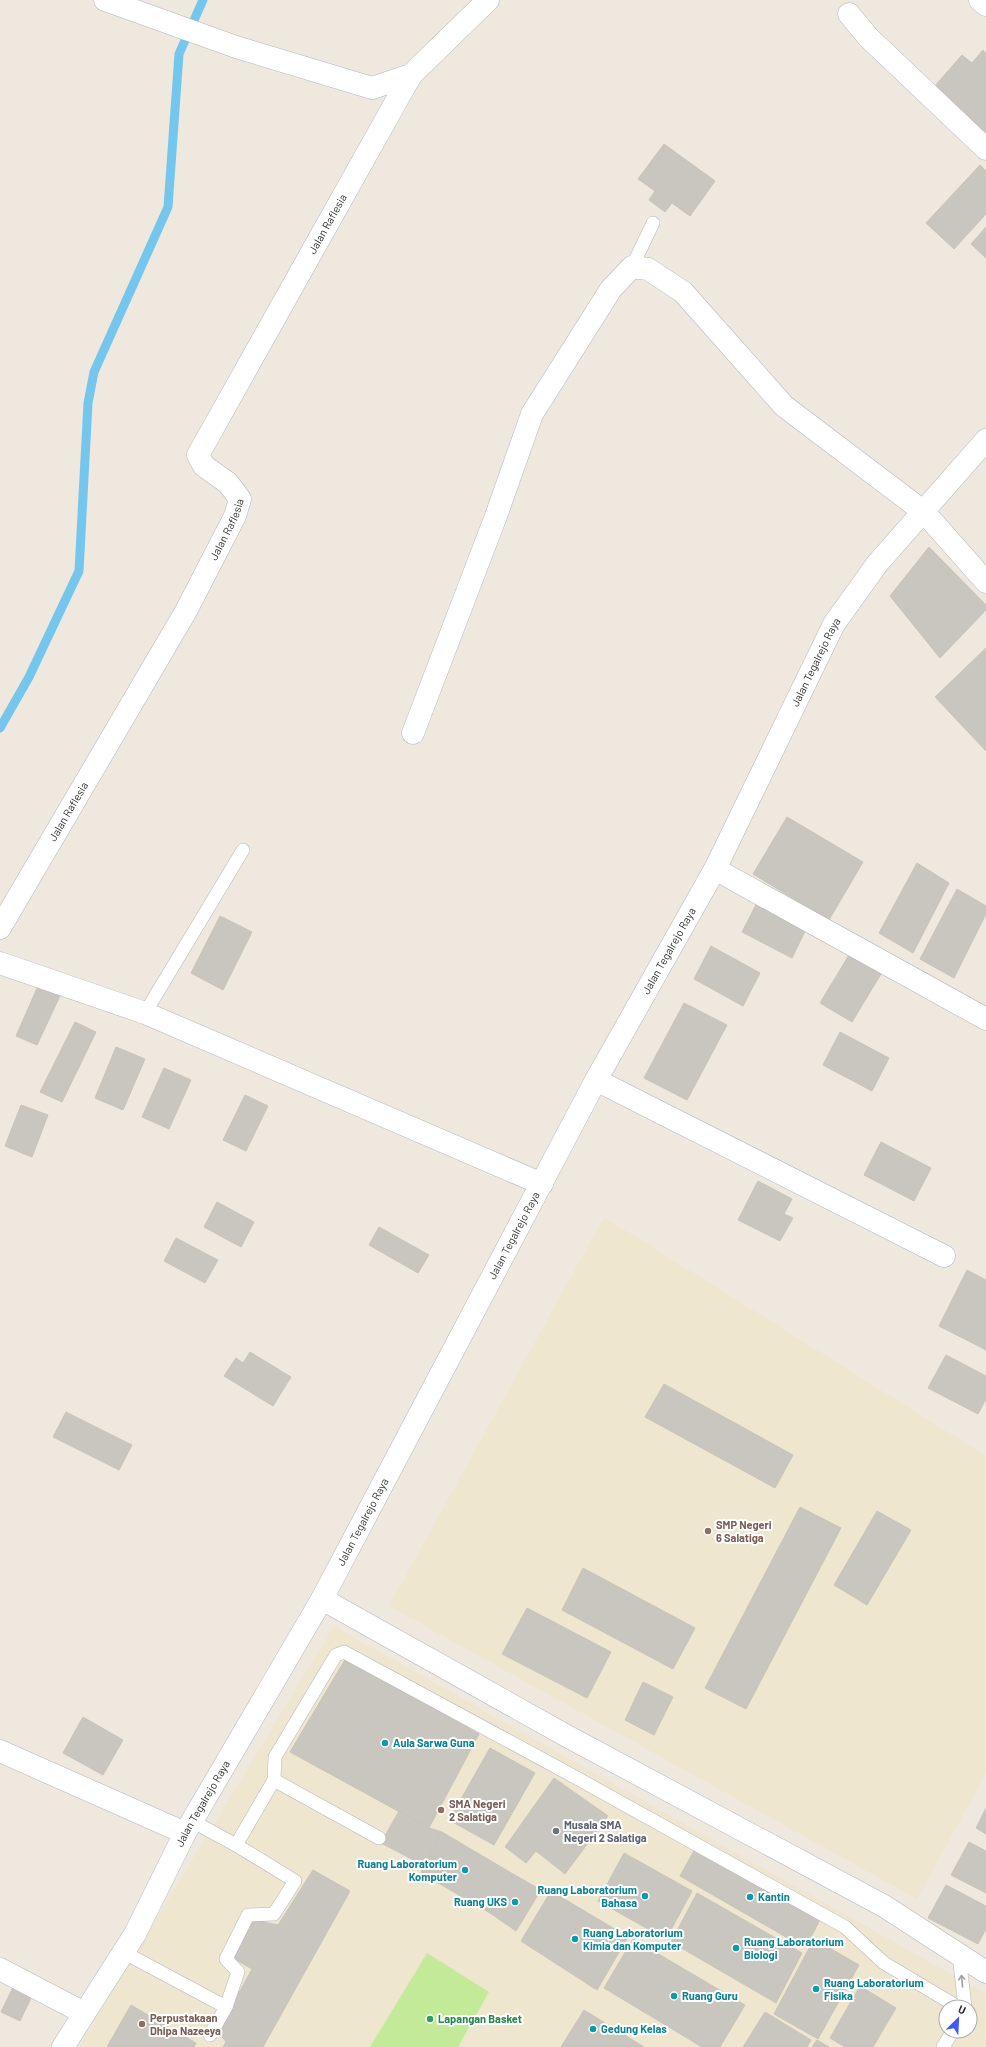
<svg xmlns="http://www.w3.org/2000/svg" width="986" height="2047" font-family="Barlow,sans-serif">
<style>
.education{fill:#efe6cf;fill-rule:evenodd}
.pitch{fill:#c3ea99}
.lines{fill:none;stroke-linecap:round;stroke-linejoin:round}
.stream{stroke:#75c6ed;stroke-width:9}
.building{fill:#c9c5bf;stroke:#c9c4b9}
.lane-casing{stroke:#b3b5c0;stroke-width:14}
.street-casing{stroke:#b3b5c0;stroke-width:23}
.lane{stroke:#fff;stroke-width:13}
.street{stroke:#fff;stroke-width:22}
.oneway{stroke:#a0a0a0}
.education-dot{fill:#8d6e63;stroke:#fff;stroke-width:1.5}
.culture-dot{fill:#0f9aa8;stroke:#fff;stroke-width:1.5}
.worship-dot{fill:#6b7280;stroke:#fff;stroke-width:1.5}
.leisure-dot{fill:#2e9e5b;stroke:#fff;stroke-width:1.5}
.labels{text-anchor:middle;stroke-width:4;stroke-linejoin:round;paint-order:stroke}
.street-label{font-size:11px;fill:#2d2d2d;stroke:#fff}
.education-label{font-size:11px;font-weight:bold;fill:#785e54;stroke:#fff;text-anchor:start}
.culture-label{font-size:11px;font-weight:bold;fill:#0d838f;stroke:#fff;text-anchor:start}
.worship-label{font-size:11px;font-weight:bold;fill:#5b616d;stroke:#fff;text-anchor:start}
.leisure-label{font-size:11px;font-weight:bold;fill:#27864d;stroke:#fff;text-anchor:start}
</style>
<rect width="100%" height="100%" fill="#eee8df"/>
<g class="education">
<polygon points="604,1217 986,1456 986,1773 917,1899 389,1606"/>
<path d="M334 1626 986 1994V2047H79ZM946 2007H970V2031H946Z"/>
</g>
<polygon class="pitch" points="427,1953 489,1992 458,2047 370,2047"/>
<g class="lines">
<polyline class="stream" points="0,728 29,677 79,571 88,403 94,372 168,207 179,54 203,0"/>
</g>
<g class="building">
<polygon points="983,50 986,53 986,134 934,87 962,55 972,63"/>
<polygon points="664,144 715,181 690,216 672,203 665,212 649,200 655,191 638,179"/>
<polygon points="980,165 986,171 986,214 954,249 926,223"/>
<polygon points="986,227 986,258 971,244"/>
<polygon points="929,547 986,605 986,610 940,658 890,596"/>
<polygon points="986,648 986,751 935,697"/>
<polygon points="787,817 863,862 829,920 753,874"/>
<polygon points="917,863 949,883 913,953 879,933"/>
<polygon points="957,889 986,906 986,914 954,978 920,959"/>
<polygon points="759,899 808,925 792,958 742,932"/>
<polygon points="220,916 252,932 223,990 191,973"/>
<polygon points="711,946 760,973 743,1006 694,979"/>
<polygon points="849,955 881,974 852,1022 820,1003"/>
<polygon points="38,986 60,996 37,1045 16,1036"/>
<polygon points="684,1003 727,1025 687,1100 644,1078"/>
<polygon points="75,1022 96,1032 62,1102 40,1092"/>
<polygon points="840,1032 889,1058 872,1091 823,1065"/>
<polygon points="116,1047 145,1059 123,1110 95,1098"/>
<polygon points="164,1068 191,1080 169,1129 142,1117"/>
<polygon points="245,1095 268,1106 246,1151 223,1140"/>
<polygon points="21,1105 48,1115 32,1157 5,1146"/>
<polygon points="881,1142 931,1168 914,1201 864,1175"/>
<polygon points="758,1181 792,1199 784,1214 793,1218 780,1241 738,1220"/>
<polygon points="217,1202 254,1222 241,1247 204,1227"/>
<polygon points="379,1227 429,1255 418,1273 369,1245"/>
<polygon points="176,1238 218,1260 205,1283 164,1261"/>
<polygon points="967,1270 986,1280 986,1350 939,1326"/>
<polygon points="250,1352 291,1377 273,1406 224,1376 236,1358 243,1363"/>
<polygon points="946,1355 986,1376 986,1399 978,1414 928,1388"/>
<polygon points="664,1384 793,1455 775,1488 645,1417"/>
<polygon points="66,1412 132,1445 119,1470 53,1437"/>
<polygon points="800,1507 841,1528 746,1709 705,1688"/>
<polygon points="877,1511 911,1530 867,1605 834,1585"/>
<polygon points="583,1568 695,1628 673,1669 562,1610"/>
<polygon points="527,1608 611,1652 587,1698 502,1654"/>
<polygon points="346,1658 479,1734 429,1828 290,1752"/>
<polygon points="643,1682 673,1697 654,1735 625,1720"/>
<polygon points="83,1717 123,1740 103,1775 63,1753"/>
<polygon points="490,1748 535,1773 494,1845 449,1820"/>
<polygon points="554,1778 608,1816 565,1874 536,1851 526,1863 505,1847"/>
<polygon points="986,1808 986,1834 976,1828"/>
<polygon points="399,1811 429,1828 442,1832 425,1866 381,1843"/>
<polygon points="442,1832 513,1874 490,1913 421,1873"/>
<polygon points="969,1842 986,1851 986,1893 951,1875"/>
<polygon points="696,1847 821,1918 805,1948 680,1876"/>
<polygon points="624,1853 692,1891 666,1939 598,1901"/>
<polygon points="313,1870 350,1891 263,2047 223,2047 226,2042 218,2031 252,1969 233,1958 254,1920 278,1925"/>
<polygon points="513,1874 541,1890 516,1931 490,1913"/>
<polygon points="946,1885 986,1906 986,1929 978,1944 928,1918"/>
<polygon points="551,1891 628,1937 597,1990 521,1941"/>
<polygon points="697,1893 802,1953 776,2003 671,1942"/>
<polygon points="633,1939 745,2005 720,2047 702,2047 604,1988"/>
<polygon points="814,1939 859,1965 818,2039 774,2014"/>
<polygon points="16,1981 35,1990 20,2021 1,2012"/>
<polygon points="860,1986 896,2008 873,2047 845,2047 830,2038"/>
<polygon points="131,2005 196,2043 194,2047 107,2047"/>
<polygon points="584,2010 644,2047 561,2047"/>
<polygon points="765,2012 811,2040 807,2047 743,2047"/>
<polygon points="817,2040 829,2047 812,2047"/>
</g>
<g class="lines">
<g class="lane-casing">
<g id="lane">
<polyline points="632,267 653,223"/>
<polyline points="145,1013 243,850"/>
<polyline points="274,1780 379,1838"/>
<polyline points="192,1821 236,1845 274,1780 275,1757 336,1655 344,1652 564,1771 845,1927 884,1963 958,2007"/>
<polyline points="123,1952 226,2007"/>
<polyline points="959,1955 965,2007"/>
<polyline points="210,2035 226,2007 238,1972 226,1959 248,1915 274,1914 295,1881 236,1845"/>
<polyline points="943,2047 953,2031"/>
</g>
</g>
<g class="street-casing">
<g id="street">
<polyline points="105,0 236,47 372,88 411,75 488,0"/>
<polyline points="980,0 986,5"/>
<polyline points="849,14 868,37 986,149"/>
<polyline points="413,733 496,516 532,414 611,289 632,267 648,269 683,292 784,406 924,512 986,582"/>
<polyline points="715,869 986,1019"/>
<path id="s1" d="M0 928 186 611 235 516 240 499 228 483 204 466 198 455 411 75"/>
<polyline points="0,963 145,1013 542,1184"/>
<polyline points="596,1080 944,1256"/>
<polyline points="322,1599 565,1735 884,1906 986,1972"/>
<polyline points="0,1751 185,1833"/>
<polyline points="0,1969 84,2013"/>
<path id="s2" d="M63 2047 135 1934 185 1833 322 1599 596 1080 715 869 834 624 877 564 986 440"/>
</g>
</g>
<use href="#lane" class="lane"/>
<use href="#street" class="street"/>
</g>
<defs><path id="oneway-shaft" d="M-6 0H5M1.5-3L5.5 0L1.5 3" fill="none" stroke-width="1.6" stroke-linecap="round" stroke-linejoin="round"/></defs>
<use class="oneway" href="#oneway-shaft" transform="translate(962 1981) rotate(-96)"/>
<g class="education-dot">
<circle cx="708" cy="1531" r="4"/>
<circle cx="441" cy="1810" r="4"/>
<circle cx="142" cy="2024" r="4"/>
</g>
<g class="culture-dot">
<circle cx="385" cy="1743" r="4"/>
<circle cx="465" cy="1870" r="4"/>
<circle cx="645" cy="1896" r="4"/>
<circle cx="750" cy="1897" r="4"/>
<circle cx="515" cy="1902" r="4"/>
<circle cx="575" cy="1939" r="4"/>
<circle cx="736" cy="1948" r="4"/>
<circle cx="816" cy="1989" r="4"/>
<circle cx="674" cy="1996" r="4"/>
<circle cx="593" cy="2029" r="4"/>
</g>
<circle class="worship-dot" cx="556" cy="1831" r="4"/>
<circle class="leisure-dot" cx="430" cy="2019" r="4"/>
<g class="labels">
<g class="street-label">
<text dy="4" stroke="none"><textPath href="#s1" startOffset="819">Jalan Raflesia</textPath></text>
<text dy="4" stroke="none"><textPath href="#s1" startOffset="459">Jalan Raflesia</textPath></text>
<text dy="4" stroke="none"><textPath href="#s2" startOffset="1577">Jalan Tegalrejo Raya</textPath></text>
<text dy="4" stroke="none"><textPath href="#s1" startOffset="135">Jalan Raflesia</textPath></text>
<text dy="4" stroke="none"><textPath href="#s2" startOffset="1253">Jalan Tegalrejo Raya</textPath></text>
<text dy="4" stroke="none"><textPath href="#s2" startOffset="929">Jalan Tegalrejo Raya</textPath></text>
<text dy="4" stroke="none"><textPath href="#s2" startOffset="605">Jalan Tegalrejo Raya</textPath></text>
<text dy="4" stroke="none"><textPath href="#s2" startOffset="281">Jalan Tegalrejo Raya</textPath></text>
</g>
<g class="education-label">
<text x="716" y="1529">SMP Negeri<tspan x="716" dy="13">6 Salatiga</tspan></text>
<text x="449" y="1808">SMA Negeri<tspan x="449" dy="13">2 Salatiga</tspan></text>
<text x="150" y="2022">Perpustakaan<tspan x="150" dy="13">Dhipa Nazeeya</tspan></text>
</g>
<g class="culture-label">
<text x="393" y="1747">Aula Sarwa Guna</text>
<text x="457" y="1868" text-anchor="end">Ruang Laboratorium<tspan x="457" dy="13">Komputer</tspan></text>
<text x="637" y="1894" text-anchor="end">Ruang Laboratorium<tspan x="637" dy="13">Bahasa</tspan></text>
<text x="758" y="1901">Kantin</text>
<text x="507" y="1906" text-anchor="end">Ruang UKS</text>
<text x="583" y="1937">Ruang Laboratorium<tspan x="583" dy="13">Kimia dan Komputer</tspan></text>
<text x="744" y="1946">Ruang Laboratorium<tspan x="744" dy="13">Biologi</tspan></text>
<text x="824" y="1987">Ruang Laboratorium<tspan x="824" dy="13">Fisika</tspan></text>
<text x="682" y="2000">Ruang Guru</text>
<text x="601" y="2033">Gedung Kelas</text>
</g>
<g class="worship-label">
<text x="564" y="1829">Musala SMA<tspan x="564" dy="13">Negeri 2 Salatiga</tspan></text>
</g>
<g class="leisure-label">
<text x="438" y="2023">Lapangan Basket</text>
</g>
</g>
<g transform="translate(958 2019) rotate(24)"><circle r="19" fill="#ffffff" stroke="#ababab"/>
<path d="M0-3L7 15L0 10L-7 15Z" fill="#4359f7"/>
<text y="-6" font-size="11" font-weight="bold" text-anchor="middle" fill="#2d2d2d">U</text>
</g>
</svg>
